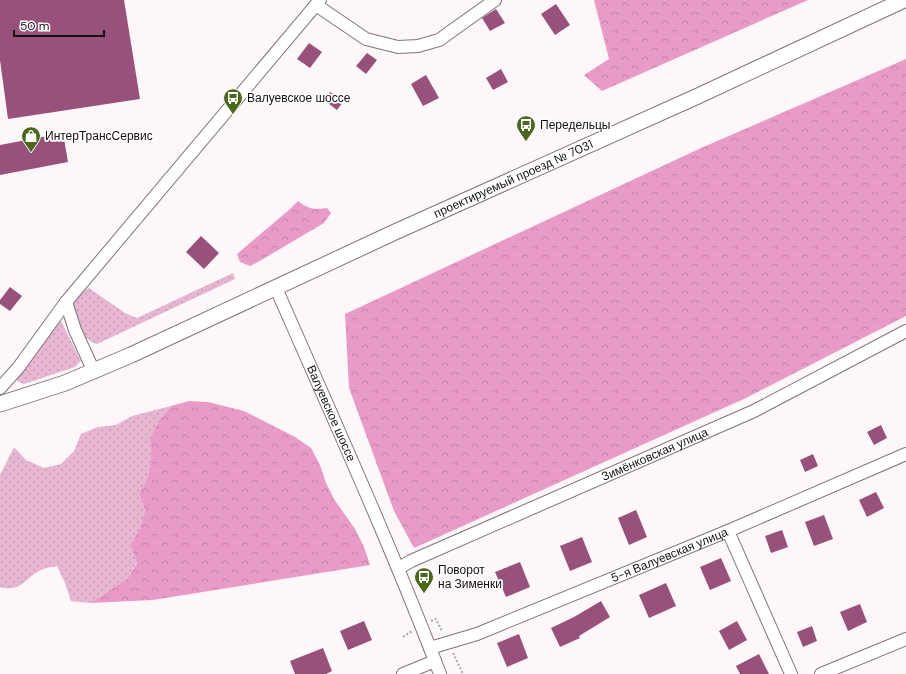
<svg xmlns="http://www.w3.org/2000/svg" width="906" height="674" font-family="'DM Sans',sans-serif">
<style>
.grass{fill:url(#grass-dots)}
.forest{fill:url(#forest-crowns)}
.building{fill:#98517b}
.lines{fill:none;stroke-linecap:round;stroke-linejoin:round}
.minor-casing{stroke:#83737b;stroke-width:14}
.major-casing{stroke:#83737b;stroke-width:17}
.path{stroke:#aba4a7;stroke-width:2;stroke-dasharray:2 2;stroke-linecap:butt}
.minor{stroke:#fff;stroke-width:12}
.major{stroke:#fff;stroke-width:15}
.labels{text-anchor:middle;stroke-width:3.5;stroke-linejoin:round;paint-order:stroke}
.poi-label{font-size:12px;fill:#150f12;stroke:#fff;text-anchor:start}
.street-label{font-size:12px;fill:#150f12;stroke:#fff}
</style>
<defs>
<pattern id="grass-dots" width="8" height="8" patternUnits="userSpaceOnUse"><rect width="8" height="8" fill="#e7b6d1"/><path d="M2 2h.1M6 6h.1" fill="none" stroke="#c59bb2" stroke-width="1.8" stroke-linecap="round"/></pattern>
<pattern id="forest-crowns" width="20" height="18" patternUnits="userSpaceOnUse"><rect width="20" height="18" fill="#e99bc7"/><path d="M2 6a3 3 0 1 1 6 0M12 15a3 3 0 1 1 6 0" fill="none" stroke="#c784aa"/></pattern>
</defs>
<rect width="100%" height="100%" fill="#fef7fa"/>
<g class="grass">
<path d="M233 273 235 279 97 344C93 343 90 341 86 338 81 333 71 310 73 303 75 296 83 291 89 288L125 313 137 318Z"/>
<polygon points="61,321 81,361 75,367 24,384 17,381 18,377 58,322"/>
<path d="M171 406 159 420 150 438 151 457 148 476 139 494 145 511 141 529 130 545 137 562 127 579 90 603 71 601 65 583 57 566C52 567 44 568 39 571 25 579 19 593 0 587V475L14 447 26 460 44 468 61 464 74 451 81 434 98 427 116 425 132 416Z"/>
</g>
<g class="forest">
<polygon points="594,0 808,0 602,91 584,75 609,59"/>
<polygon points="906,59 906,316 746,398 414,548 394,511 349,388 345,314 701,148"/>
<path d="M298 201C309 209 313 210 327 208L331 213 324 223 258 262 250 266 240 262 237 254 290 209Z"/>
<polygon points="189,401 208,402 244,411 295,437 311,448 320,465 326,483 334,499 355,529 364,547 370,565 153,600 90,603 127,579 137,563 130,545 140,529 145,511 139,494 148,476 151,457 150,438 159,420 171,406"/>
</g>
<g class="building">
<polygon points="0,0 124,0 140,99 8,119 0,60"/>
<polygon points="556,4 570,25 555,35 541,14"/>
<polygon points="496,9 505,23 490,31 482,18"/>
<polygon points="309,43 322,52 310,68 297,59"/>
<polygon points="367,53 377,60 366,74 356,66"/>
<polygon points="501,69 508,82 493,90 486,78"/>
<polygon points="426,75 439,98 423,106 411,84"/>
<polygon points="330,92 343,102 337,110 324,100"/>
<polygon points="63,133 68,162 0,175 0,145"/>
<polygon points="201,236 219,253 204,269 186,252"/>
<polygon points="10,287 22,296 10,311 0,304 0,300"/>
<polygon points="881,425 887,438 874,445 867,432"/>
<polygon points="813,454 818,466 805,472 800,460"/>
<polygon points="876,492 884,508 867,517 859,500"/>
<polygon points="636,510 647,537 629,545 618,518"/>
<polygon points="824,515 833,539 814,546 805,522"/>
<polygon points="782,530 788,547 771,553 765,536"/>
<polygon points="582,537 592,562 570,571 560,546"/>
<polygon points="721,558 731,581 710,590 700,567"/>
<polygon points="520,562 530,587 506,597 495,572"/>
<polygon points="666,583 676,606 649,618 639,595"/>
<polygon points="601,601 610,617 579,636 580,638 560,647 551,628 574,617"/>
<polygon points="860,604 867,622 848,631 840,612"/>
<polygon points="364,621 372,640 348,650 340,631"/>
<polygon points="737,621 747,640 729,650 719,631"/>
<polygon points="812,626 817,641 803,647 797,632"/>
<polygon points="519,634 528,658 507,667 497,643"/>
<polygon points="323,648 332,671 326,674 295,674 290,661"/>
<polygon points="759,654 769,674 740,674 736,666"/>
</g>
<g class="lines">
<g class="minor-casing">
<g id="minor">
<polyline points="316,5 366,39 398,47 418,46 439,40 495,0"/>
<path id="s1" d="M276 288C332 416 390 543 440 674"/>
<polyline points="66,302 75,330 94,372"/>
<polyline points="0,388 18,368 66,302 320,0"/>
<polyline points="728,531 791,674"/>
<path id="s2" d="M399 568 411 561 754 411 906 331"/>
<path id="s3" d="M430 648 477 634 728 531 906 454"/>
<polyline points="403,674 435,661"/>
<polyline points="821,674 906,639"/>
</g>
</g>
<g class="major-casing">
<g id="major">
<path id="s4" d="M0 404 65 383 131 355 395 232 698 96 904 0"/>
</g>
</g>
<g class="path">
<polyline points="431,621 436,619 442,631"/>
<polyline points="403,637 412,631"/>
<polyline points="453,653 463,674"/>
</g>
<use href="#minor" class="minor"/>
<use href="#major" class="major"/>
</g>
<defs>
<g id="bus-pin" transform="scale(1)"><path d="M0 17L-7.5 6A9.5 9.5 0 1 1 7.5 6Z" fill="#4a681c" stroke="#fff"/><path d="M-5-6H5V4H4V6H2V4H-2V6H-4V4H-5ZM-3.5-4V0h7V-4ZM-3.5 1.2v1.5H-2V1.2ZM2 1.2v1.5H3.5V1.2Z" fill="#fff"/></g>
<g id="shop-pin" transform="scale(1)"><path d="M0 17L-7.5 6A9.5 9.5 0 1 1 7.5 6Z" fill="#4a681c" stroke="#fff"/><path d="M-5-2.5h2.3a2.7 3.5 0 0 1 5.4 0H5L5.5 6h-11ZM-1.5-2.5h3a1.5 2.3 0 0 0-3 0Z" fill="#fff"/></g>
</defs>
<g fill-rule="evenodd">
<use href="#bus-pin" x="233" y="98"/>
<use href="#bus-pin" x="526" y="125"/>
<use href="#shop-pin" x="31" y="136"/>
<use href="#bus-pin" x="424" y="577"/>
</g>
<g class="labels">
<g class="poi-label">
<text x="247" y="102">Валуевское шоссе</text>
<text x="540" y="129">Передельцы</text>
<text x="45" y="140">ИнтерТрансСервис</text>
<text x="438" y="574">Поворот<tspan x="438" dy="14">на Зименки</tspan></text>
</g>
<g class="street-label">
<text dy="4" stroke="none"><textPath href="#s4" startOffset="561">проектируемый проезд № 7031</textPath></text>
<text dy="4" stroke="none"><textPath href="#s1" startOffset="137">Валуевское шоссе</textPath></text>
<text dy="4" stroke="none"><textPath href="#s2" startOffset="280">Зимёнковская улица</textPath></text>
<text dy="4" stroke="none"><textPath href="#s3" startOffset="257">5-я Валуевская улица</textPath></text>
</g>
</g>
<path d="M14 30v6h90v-6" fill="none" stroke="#150f12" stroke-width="2"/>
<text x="20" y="30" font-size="12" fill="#150f12" stroke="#ffffff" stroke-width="3" paint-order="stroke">50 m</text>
</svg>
